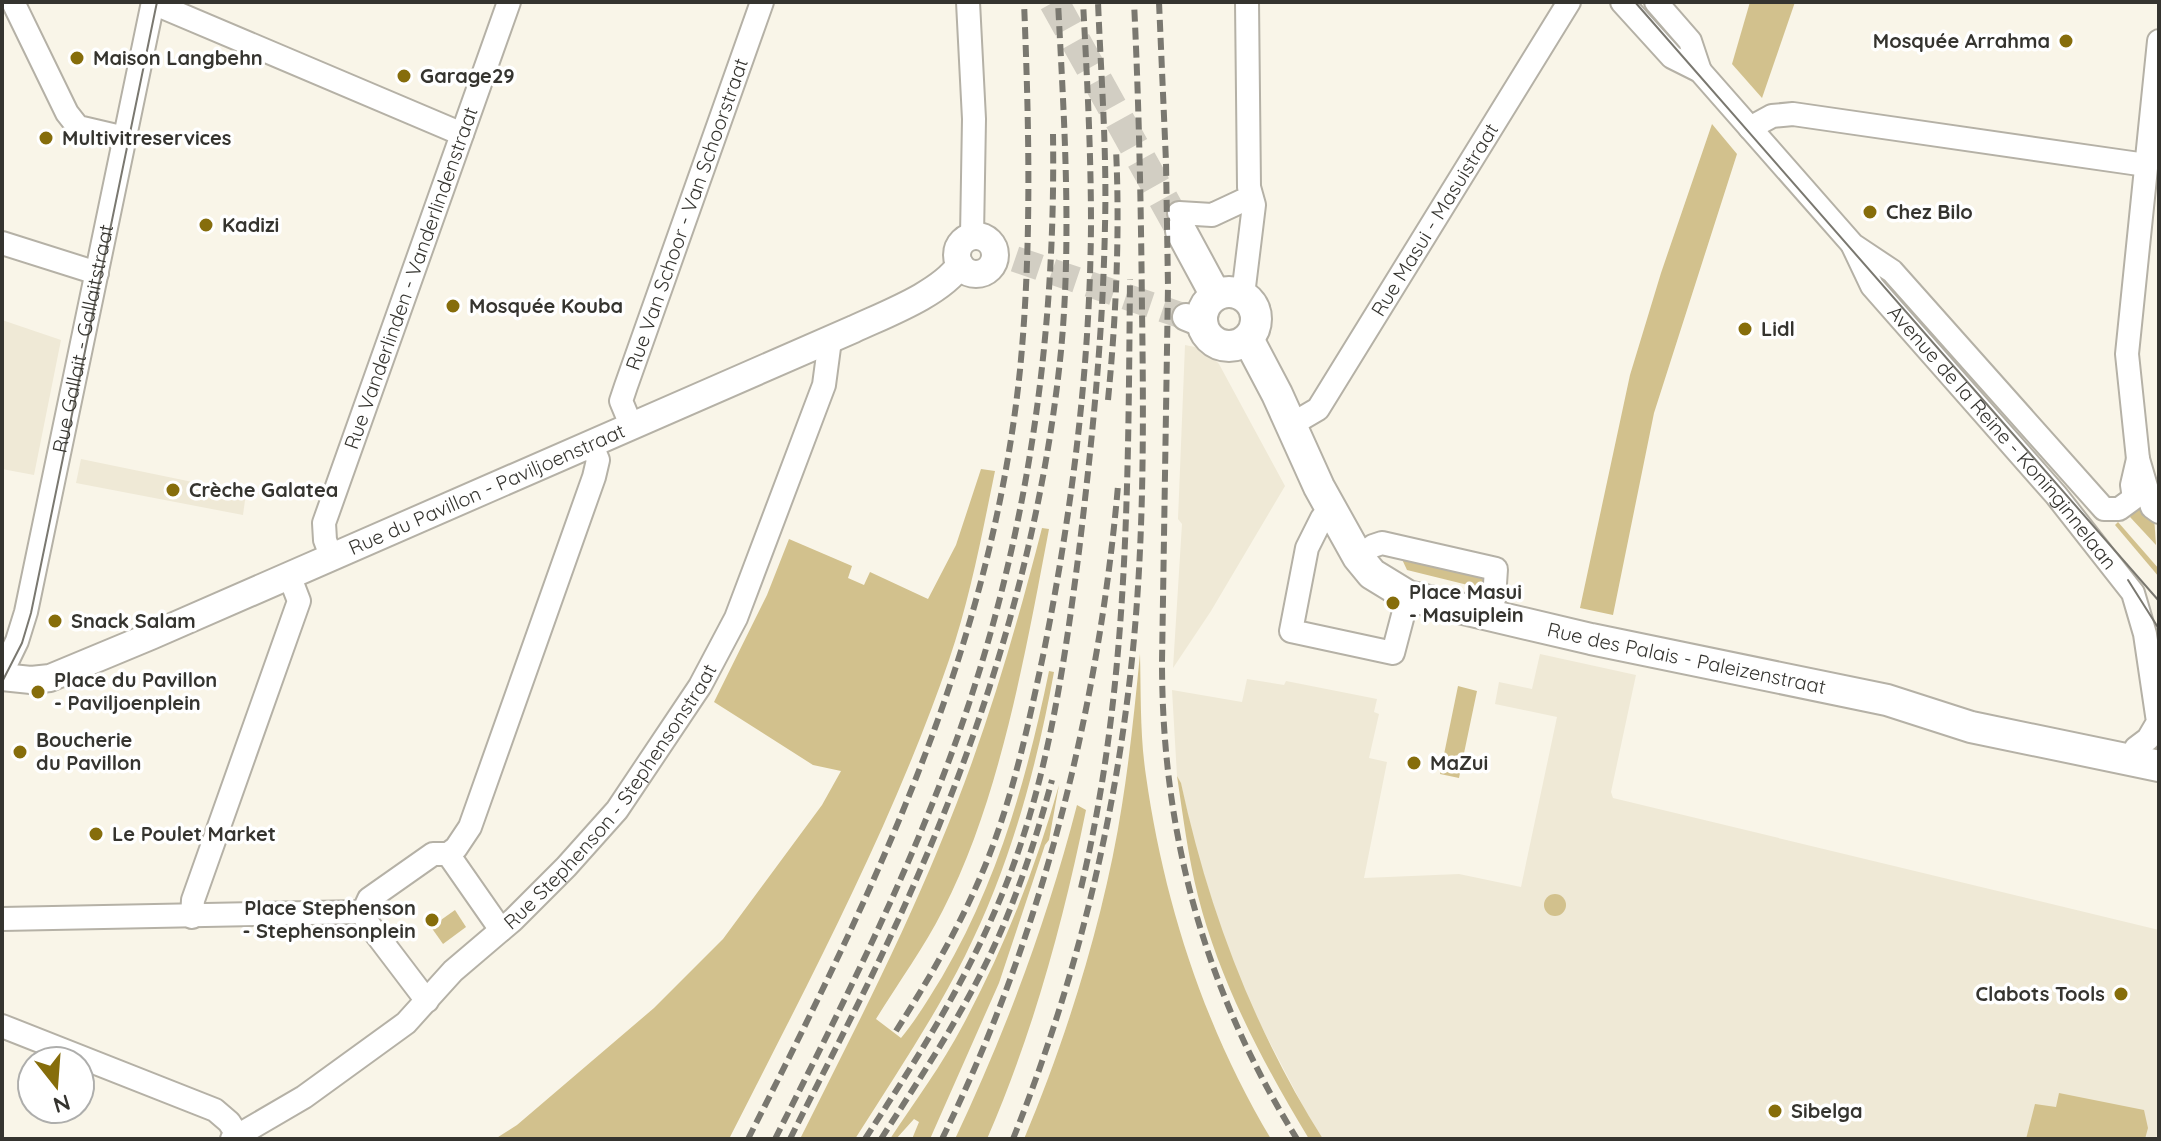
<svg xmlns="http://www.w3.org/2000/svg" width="2161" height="1141" font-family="Quicksand,sans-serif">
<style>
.built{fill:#efe9d6}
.green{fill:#d2c18d}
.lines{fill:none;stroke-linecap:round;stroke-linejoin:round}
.tertiary-tunnel{stroke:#d2cec3;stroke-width:26;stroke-dasharray:26 13;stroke-linecap:butt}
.secondary-tunnel{stroke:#d2cec3;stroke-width:30;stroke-dasharray:30 15;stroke-linecap:butt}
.minor-casing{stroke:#b5b1a6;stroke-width:26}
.tertiary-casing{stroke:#b5b1a6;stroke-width:30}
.secondary-casing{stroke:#b5b1a6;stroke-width:34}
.minor{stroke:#fff;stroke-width:22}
.tertiary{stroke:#fff;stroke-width:26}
.secondary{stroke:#fff;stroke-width:30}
.tram{stroke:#7a7870;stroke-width:2}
.rail{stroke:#7a7870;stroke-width:6;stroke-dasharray:12 6;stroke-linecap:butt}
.poi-dot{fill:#866d0b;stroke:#fff;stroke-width:3}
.labels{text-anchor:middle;stroke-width:7;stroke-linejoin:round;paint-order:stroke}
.poi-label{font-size:20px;font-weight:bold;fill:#35342f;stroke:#fff;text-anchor:start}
.street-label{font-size:20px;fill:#35342f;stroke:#fff}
</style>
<rect width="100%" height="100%" fill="#f9f5e8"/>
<g class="built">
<polygon points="2,320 61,340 34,475 2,469"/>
<polygon points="1185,345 1205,349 1219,364 1285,486 1211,611 1173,668 1182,524 1178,519"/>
<polygon points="81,459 246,493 243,515 76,483"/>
<polygon points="1540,654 1636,675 1611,792 1613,798 2159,930 2159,1124 2156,1139 1323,1139 1305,1110 1256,1016 1241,984 1220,926 1195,846 1181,784 1177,776 1172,690 1242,702 1247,679 1284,685 1286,681 1377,699 1374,712 1379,714 1369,758 1387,762 1364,878 1459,874 1521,887 1557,717 1495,704 1499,682 1532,689"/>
</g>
<g class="green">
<polygon points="1750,2 1795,2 1762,98 1732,64"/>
<polygon points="1712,124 1737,154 1654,413 1613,615 1580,608 1630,375 1661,273"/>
<path d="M981 469 995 471C982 534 970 599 949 660 892 826 808 983 729 1139H495L517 1125 654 1008 723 939 822 805 841 771 813 765 714 702 767 595 789 539 852 566 848 578 864 585 870 572 928 599 956 545Z"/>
<polygon points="2142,503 2154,516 2156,545 2130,517"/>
<polygon points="2118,522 2159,569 2159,577 2115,525"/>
<path d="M1042 528 1049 529C1026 650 1000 800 943 910 924 948 898 983 876 1019L901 1038C916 1020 929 998 942 977 998 881 1027 778 1049 671L1054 672C1036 770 1010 866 965 956 933 1020 893 1079 855 1139H800C848 1043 898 947 939 847 983 743 1014 637 1042 528Z"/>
<polygon points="1400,555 1486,576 1484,589 1407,570"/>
<path d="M1140 654C1141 694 1140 736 1146 776 1164 903 1205 1029 1271 1139H1024C1067 1037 1105 915 1122 805 1130 755 1135 704 1140 654Z"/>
<polygon points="1458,686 1477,691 1463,758 1465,759 1464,767 1461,768 1459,778 1440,774"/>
<path d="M1177 776 1181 783C1208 909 1254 1030 1323 1139H1309C1263 1063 1220 982 1198 896 1188 856 1183 816 1177 776Z"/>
<path d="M1059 785 1049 840 1045 845 999 983 930 1139H912L919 1122 914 1119 896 1139H890C915 1101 942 1065 963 1025 1004 949 1036 867 1059 785Z"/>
<path d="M1077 805 1086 810C1063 923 1033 1033 987 1139H955C1006 1031 1047 921 1077 805Z"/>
<circle cx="1555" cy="905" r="11"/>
<polygon points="455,910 466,927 443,944 431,927"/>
<polygon points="2059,1093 2144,1110 2148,1128 2145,1139 2026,1139 2035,1104 2056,1107"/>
</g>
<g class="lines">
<polyline class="tertiary-tunnel" points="1015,259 1186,317"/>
<polyline class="secondary-tunnel" points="1054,2 1181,231"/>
<g class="minor-casing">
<g id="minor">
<polyline points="13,2 67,113 78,127 125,138"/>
<polyline points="968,2 974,119 972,236"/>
<polyline points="1622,2 1672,57 1700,71 1853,245 1892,271 2104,509 2119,509 2134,498 2132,485 2138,459"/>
<polyline points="1656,2 1690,41 1700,71"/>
<polyline points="153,3 462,134"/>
<polyline points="2159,41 2127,354 2138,459 2152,507 2159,512"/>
<polyline points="1750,128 1772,116 1793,114 2146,165"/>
<polyline points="1179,213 1212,215 1242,201"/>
<polyline points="2,243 97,273"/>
<path id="s1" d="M1853 246 1872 286 2056 495 2133 593 2145 634 2158 722 2148 739 2136 748"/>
<polyline points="1243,295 1254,205 1249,187 1247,2"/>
<path id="s2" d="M631 425 621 401 626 386 762 2"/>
<path id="s3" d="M1289 426 1318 409 1569 2"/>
<polyline points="1322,518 1307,548 1291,631 1393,653 1408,596"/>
<path id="s4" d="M331 556 325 540 324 523 509 2"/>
<polyline points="1358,557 1373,546 1382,543 1496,569 1494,599 1487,616"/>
<path id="s5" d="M2 672 17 641 26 612 153 2"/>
<polyline points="448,854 456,848 470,827 594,477 598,460 591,443"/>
<polyline points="448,854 501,930"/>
<polyline points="363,912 367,922 427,1001"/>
<polyline points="363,912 369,899 433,854 448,854"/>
<polyline points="192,917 193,900 299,601 289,575"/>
<polyline points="2,919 363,912"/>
<polyline points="2,1026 215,1110 229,1122 238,1136"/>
<path id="s6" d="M232 1139 304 1097 406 1023 453 971 513 920 566 867 617 810 700 686 736 618 824 385 830 340"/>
</g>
</g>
<g class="tertiary-casing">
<g id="tertiary">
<circle cx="976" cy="255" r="19"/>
<polyline points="1186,317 1201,323"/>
<path id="s7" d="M2 677 31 680 50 678 151 636 854 329C886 314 940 294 960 265"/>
</g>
</g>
<g class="secondary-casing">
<g id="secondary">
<polyline points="1181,231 1215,294"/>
<circle cx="1229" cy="319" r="27"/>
<path id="s8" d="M1248 339 1277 394 1319 487 1358 557 1372 574 1408 596 1591 639 1887 700 1971 727 2159 766"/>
</g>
</g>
<use href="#minor" class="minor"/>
<use href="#tertiary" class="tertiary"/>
<use href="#secondary" class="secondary"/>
<g class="tram">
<polyline points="1635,2 2159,601"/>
<polyline points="2128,580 2159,629"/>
<polyline points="2,682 22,643 31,613 157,2"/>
</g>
<g class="rail">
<path d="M1159 2 1166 162 1168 287 1162 662C1162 835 1205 991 1297 1139"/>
<path d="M1108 400C1116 317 1120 233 1116 149"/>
<path d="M1081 888C1129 688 1128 484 1130 279"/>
<path d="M896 1031C931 976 963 921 987 861 1014 793 1029 722 1044 651 1072 511 1090 368 1091 225 1091 151 1087 76 1083 2"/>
<path d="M748 1139C874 891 991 651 1020 370 1032 247 1029 125 1024 2"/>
<path d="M775 1139C840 1010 906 880 955 744 1026 547 1056 343 1053 134"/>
<path d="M790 1139C834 1051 880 964 919 873 991 708 1043 531 1061 351 1072 235 1064 118 1058 2"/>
<path d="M865 1139C921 1053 976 966 1012 869 1050 766 1065 659 1079 551 1092 442 1103 335 1105 225 1107 151 1101 76 1098 2"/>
<path d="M881 1139C924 1072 969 1005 1001 931 1022 882 1038 832 1052 780"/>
<path d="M942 1139C1042 935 1098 712 1118 486"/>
<path d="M1013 1139C1069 999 1108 852 1127 702 1144 572 1144 441 1142 310 1141 207 1139 105 1134 2"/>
</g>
</g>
<g class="poi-dot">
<circle cx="2066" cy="41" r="8"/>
<circle cx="77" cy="58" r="8"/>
<circle cx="404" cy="76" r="8"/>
<circle cx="46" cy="138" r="8"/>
<circle cx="1870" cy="212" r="8"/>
<circle cx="206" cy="225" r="8"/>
<circle cx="453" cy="306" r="8"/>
<circle cx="1745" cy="329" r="8"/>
<circle cx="173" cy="490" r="8"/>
<circle cx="1393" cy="603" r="8"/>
<circle cx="55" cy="621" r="8"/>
<circle cx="38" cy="692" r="8"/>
<circle cx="20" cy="752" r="8"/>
<circle cx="1414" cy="763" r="8"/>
<circle cx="96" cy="834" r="8"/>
<circle cx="432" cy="920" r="8"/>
<circle cx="2121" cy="994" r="8"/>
<circle cx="1775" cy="1111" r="8"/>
</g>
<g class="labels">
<g class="poi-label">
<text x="2050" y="48" text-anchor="end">Mosquée Arrahma</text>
<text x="93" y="65">Maison Langbehn</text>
<text x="420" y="83">Garage29</text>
<text x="62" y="145">Multivitreservices</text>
<text x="1886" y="219">Chez Bilo</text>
<text x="222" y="232">Kadizi</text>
<text x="469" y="313">Mosquée Kouba</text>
<text x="1761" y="336">Lidl</text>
<text x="189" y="497">Crèche Galatea</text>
<text x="1409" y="599">Place Masui<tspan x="1409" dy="23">- Masuiplein</tspan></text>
<text x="71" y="628">Snack Salam</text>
<text x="54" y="687">Place du Pavillon<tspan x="54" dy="23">- Paviljoenplein</tspan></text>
<text x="36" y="747">Boucherie<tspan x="36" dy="23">du Pavillon</tspan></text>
<text x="1430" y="770">MaZui</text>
<text x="112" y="841">Le Poulet Market</text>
<text x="416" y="915" text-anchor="end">Place Stephenson<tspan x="416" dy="23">- Stephensonplein</tspan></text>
<text x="2105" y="1001" text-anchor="end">Clabots Tools</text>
<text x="1791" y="1118">Sibelga</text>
</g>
<g class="street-label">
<text dy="7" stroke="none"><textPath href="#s2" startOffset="224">Rue Van Schoor - Van Schoorstraat</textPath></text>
<text dy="7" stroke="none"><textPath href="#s3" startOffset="256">Rue Masui - Masuistraat</textPath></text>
<text dy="7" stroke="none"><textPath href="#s4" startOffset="294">Rue Vanderlinden - Vanderlindenstraat</textPath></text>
<text dy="7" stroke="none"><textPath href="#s5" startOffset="344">Rue Gallait - Gallaitstraat</textPath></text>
<text dy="7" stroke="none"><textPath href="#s1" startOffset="244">Avenue de la Reine - Koninginnelaan</textPath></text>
<text dy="7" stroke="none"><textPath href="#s7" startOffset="524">Rue du Pavillon - Paviljoenstraat</textPath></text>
<text dy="7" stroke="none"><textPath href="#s8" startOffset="594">Rue des Palais - Paleizenstraat</textPath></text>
<text dy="7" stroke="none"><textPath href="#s6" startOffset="516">Rue Stephenson - Stephensonstraat</textPath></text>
</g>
</g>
<rect width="2161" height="1141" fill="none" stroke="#35342f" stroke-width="8"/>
<g transform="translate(56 1085) rotate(163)"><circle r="38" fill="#ffffff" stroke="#aeaeac" stroke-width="2"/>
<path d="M0-6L14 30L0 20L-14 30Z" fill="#866d0b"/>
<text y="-12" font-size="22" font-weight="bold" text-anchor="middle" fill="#35342f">N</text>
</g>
</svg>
